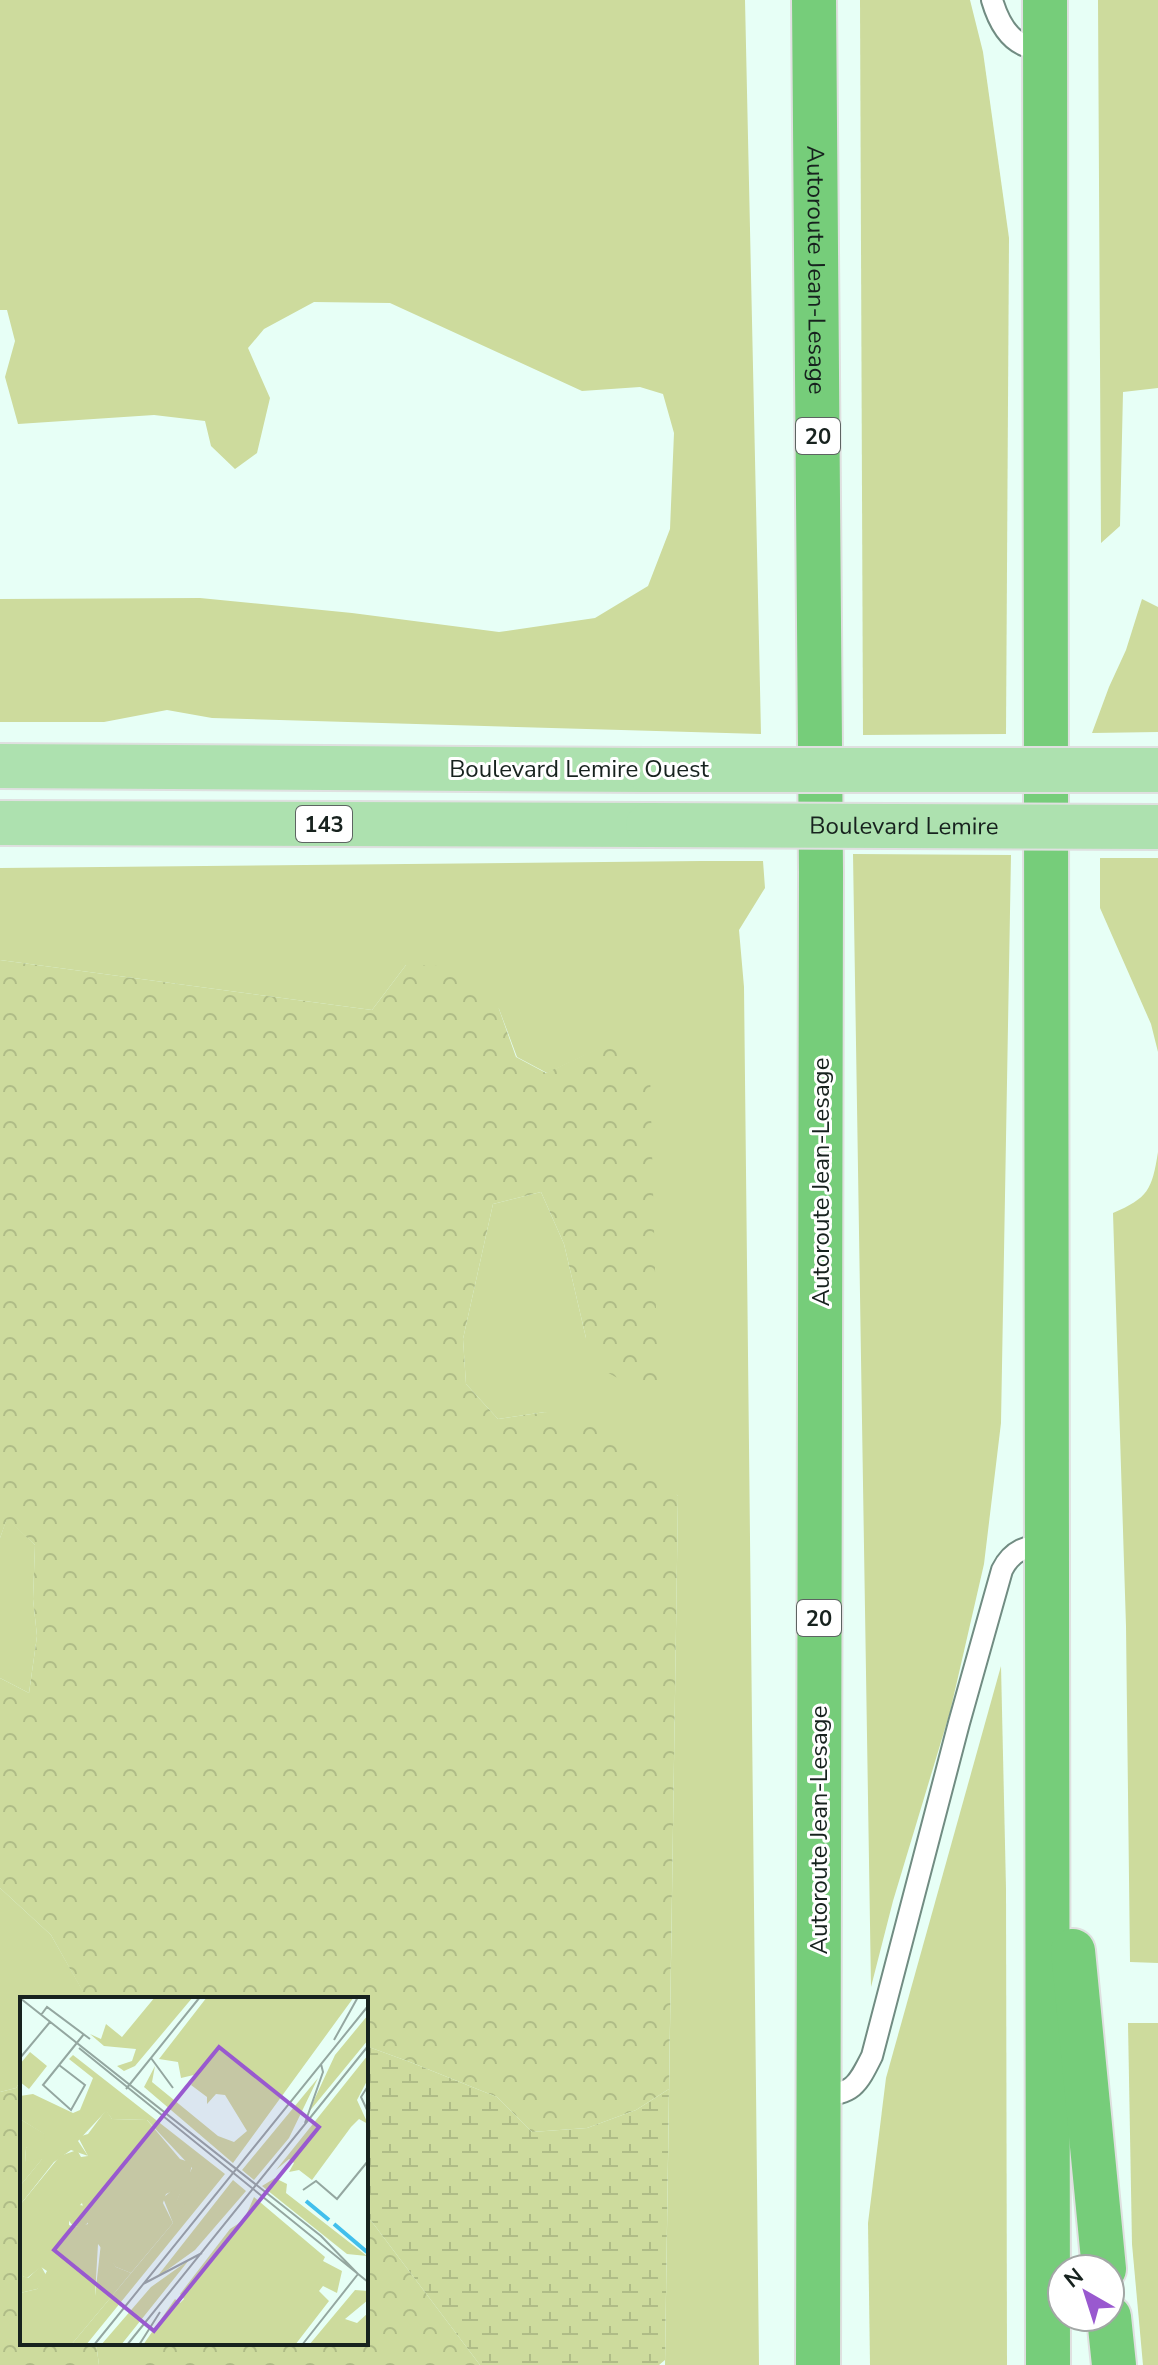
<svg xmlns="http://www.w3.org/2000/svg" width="1158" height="2365" font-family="'Nunito Sans',sans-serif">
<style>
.grass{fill:#cddb9d}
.forest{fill:url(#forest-crowns)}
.wetland{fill:url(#wetland-marsh)}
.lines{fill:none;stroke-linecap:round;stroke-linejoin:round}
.lane-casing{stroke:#718c82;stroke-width:24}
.primary-casing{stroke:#dfe0e0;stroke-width:48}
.highway-casing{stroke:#dfe0e0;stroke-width:48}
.lane{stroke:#fff;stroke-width:20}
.primary{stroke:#ade1af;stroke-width:44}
.highway{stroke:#76cd7a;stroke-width:44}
.primary-bridge-casing{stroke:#dfe0e0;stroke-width:48;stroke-linecap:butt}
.primary-bridge{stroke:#ade1af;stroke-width:44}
.labels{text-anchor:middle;stroke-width:6;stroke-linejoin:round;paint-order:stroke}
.shield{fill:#fff;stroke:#5d6462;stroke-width:2}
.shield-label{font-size:22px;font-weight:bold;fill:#17221e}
.street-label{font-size:24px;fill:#17221e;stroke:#fff}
.inset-river{fill:none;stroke:#41bfec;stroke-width:4}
.inset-road{fill:none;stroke:#94a7a0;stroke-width:2}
.view{fill:#9959cf;fill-opacity:0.15;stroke:#9959cf;stroke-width:4}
.inset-edge{fill:none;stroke:#17221e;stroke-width:4}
</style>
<defs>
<pattern id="forest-crowns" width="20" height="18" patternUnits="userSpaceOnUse" patternTransform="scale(2)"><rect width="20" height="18" fill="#cddb9d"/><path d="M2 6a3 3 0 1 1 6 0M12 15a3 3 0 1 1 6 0" fill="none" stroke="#afbc87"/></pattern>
<pattern id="wetland-marsh" width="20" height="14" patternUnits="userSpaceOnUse" patternTransform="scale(2)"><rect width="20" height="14" fill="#cddb9d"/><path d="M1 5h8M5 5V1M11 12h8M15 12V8" fill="none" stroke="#afbc87"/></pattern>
</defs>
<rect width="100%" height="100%" fill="#e7fff6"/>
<g class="grass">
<polygon points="0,0 745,0 761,734 212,718 167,710 104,722 0,722 0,599 200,598 352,613 499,632 595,618 648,586 670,529 674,433 663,394 640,387 582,391 390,303 314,302 264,329 248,348 270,398 257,453 235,469 211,446 205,421 154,415 18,424 5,377 15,341 7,310 0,310"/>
<polygon points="860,0 970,0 983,52 1009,238 1006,734 863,735"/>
<polygon points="1098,0 1158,0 1158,388 1123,392 1120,526 1101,543"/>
<polygon points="1142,599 1158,607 1158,732 1092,733 1109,687 1126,650"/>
<polygon points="853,854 1011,855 1001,1423 984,1564 950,1712 893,1901 871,1987"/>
<polygon points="1100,858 1158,858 1158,1052 1151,1024 1100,908"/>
<polygon points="701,861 763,861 765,888 739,930 744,987 759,2365 665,2365 678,1496 545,1412 498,1419 466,1384 463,1339 493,1204 541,1192 564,1244 586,1338 620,1039 547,1073 517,1057 499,1009 406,965 372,1010 0,960 0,868"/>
<path d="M1158 1152V1963L1130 1962 1126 1626 1113 1213C1148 1198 1152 1190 1158 1152Z"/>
<polygon points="7,1518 35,1545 33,1599 37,1636 29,1693 0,1678 0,1538"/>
<polygon points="1001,1666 1006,1888 1007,2365 870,2365 868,2223 886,2078"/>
<polygon points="0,1888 51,1935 84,1993 79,1999 22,1999 22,2079 16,2088 0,2092"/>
<polygon points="1128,2023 1158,2023 1158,2365 1143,2365 1132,2244"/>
<polygon points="96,2343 141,2343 141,2365 99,2365"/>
</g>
<g class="forest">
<polygon points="0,960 372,1010 406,965 472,967 499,1009 516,1057 546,1073 620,1038 650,1070 658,1388 650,1396 603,1370 586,1338 564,1244 541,1192 493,1204 463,1339 466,1384 498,1419 545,1412 607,1427 678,1496 669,2089 636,2110 587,2128 532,2132 497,2097 410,2062 366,2046 366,1999 79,1999 83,1992 51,1935 0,1888 0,1678 29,1693 37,1636 33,1599 35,1545 7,1519 0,1538"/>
<polygon points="22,2079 22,2343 96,2343 99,2365 0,2365 0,2092 16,2088"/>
<polygon points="366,2214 480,2365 141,2365 141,2343 366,2343"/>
</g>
<polygon class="wetland" points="366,2046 410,2062 497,2097 532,2132 587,2128 636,2110 669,2089 665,2360 659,2365 480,2365 366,2214"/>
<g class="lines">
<g class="lane-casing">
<g id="lane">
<path d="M992 0C997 17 1007 39 1026 46 1031 48 1039 47 1045 47"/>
<path d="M818 2096C853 2094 857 2086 872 2056L959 1723 1002 1570C1012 1550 1027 1545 1048 1545"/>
</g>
</g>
<g class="primary-casing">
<g id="primary">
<polyline points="0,766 647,770"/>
<polyline points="0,823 648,825"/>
</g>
</g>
<g class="highway-casing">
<g id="highway">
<path id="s1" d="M814 0 821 872 818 2365"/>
<polyline points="1045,0 1048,2365"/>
<polyline points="1073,1951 1104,2269"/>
<polyline points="1109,2317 1114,2365"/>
</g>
</g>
<use href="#lane" class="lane"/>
<use href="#primary" class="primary"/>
<use href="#highway" class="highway"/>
<g class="primary-bridge-casing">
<g id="primary-bridge">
<polyline points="647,770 1158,770"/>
<path id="s2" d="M648 825 1158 827"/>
</g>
</g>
<use href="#primary-bridge" class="primary-bridge"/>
</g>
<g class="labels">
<g class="shield">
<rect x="796" y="418" width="44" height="36" rx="6"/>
<rect x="296" y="806" width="56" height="36" rx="6"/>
<rect x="797" y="1600" width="44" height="36" rx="6"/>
</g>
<g class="shield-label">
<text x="818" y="444">20</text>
<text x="324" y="832">143</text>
<text x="819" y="1626">20</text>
</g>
<g class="street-label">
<text dy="8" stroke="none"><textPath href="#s1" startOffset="270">Autoroute Jean-Lesage</textPath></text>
<text x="579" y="777">Boulevard Lemire Ouest</text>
<text dy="8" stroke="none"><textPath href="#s2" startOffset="256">Boulevard Lemire</textPath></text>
<text transform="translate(821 1182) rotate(-90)" y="8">Autoroute Jean-Lesage</text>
<text transform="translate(819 1830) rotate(-90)" y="8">Autoroute Jean-Lesage</text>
</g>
</g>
<g transform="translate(20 1997)">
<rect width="348" height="348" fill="#e7fff6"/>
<path d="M135 0H173L115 69 104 74 97 69 112 64 116 52 84 49 70 37 81 42 86 27 102 40ZM187 0H334L213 166 124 90 135 69 132 85 198 139 214 145 227 134 205 98 196 97 187 107V100L171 88 178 77 161 81 158 65 139 62ZM348 18V43L288 116 315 58ZM10 55 27 69 9 92 0 85V67ZM53 58 205 177 66 348H51L153 226 143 201 158 188 163 190 156 206 172 171 127 123 92 122 86 114 58 144 68 159 51 153 34 165 0 208V189L22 162 5 166 6 151 24 137 0 122V99L13 97 53 116 60 113 73 81 49 62ZM348 58V82L337 103 348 127 339 122 331 130 292 183 279 173 269 175 274 166 269 162 256 173ZM298 81 269 141 234 183 222 173ZM255 181 267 187 266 196 347 259 327 257 242 189ZM213 183 226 194 175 253 136 281ZM234 200 305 260 303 264 322 274 317 296 303 289 299 294 309 304 275 348H123L155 302 160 306 164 302 160 297 210 232 224 223ZM48 219a11 11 0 1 1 22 0a11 11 0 1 1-22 0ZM169 263 101 348H81L131 290ZM21 269 27 280 17 292 0 296V278L8 281ZM335 293 348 294V303L325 322 337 326 348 316V348H289Z" fill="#cddb9d"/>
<path d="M86 113 92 122 127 123 160 162 172 166 170 177 180 187 159 215 155 210 162 190 146 197 143 206 153 226 111 276 96 270 78 247 75 299H92L51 348H0V296L17 292 27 274 21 270 7 281 0 278V208L40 159 57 153 61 160 68 159 58 140 68 137ZM62 206 68 227 55 230 49 228V219ZM0 122 25 137 24 142 6 151 5 165 23 161 0 189Z" fill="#cddb9d" fill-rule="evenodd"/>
<path d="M81 246 96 270 111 276 92 299H75Z" fill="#cddb9d"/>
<path class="inset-river" d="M286 204 309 223M314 227 347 255"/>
<path class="inset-road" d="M0 1 301 239 338 277M21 18 27 10 70 42M314 43 338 0M59 51 348 285M0 61 30 25M131 61 153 91M39 68 65 88 51 113 23 88 64 37M348 89 341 100 348 115M106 92 180 0M285 126 303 75 301 67M283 193 296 184 317 202 348 164M123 287 182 256M74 348 348 9M107 348 348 49M119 348 140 315M282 348 338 277"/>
<path class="view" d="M199 50 299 130 134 334 34 253Z"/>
<rect width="348" height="348" class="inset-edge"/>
</g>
<g transform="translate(1086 2293) rotate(321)"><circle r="38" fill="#ffffff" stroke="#a2a7a5" stroke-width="2"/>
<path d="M0-6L14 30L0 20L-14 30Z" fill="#9959cf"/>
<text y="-12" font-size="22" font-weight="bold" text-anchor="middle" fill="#17221e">N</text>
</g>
</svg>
